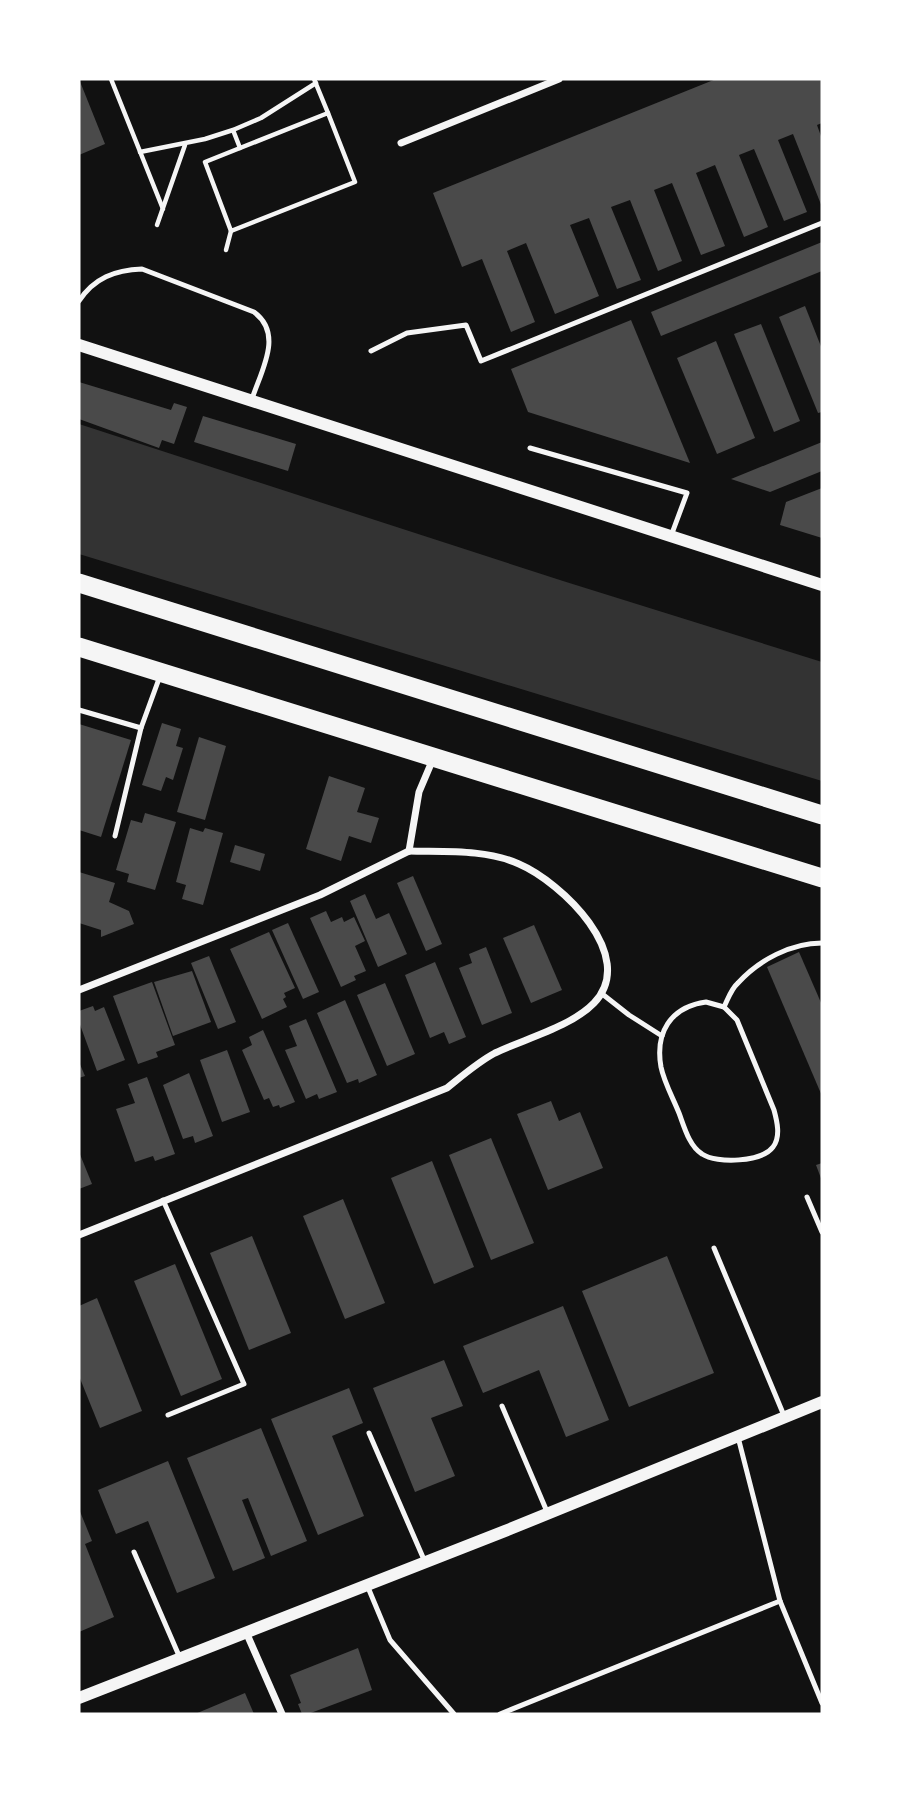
<svg xmlns="http://www.w3.org/2000/svg" width="901" height="1793" font-family="'Titillium Web',sans-serif">
<style>
.water{fill:#333}
.building{fill:#4a4a4a}
.lines{fill:none;stroke-linecap:round;stroke-linejoin:round}
.path{stroke:#f5f5f5;stroke-width:4.5}
.service{stroke:#f5f5f5;stroke-width:5}
.minor{stroke:#f5f5f5;stroke-width:7}
.tertiary{stroke:#f5f5f5;stroke-width:12}
.trunk{stroke:#f5f5f5;stroke-width:19}
</style>
<rect width="100%" height="100%" fill="#111"/>
<polygon class="water" points="79,424 563,581 822,662 822,781 79,554"/>
<g class="building">
<polygon points="79,79 105,144 79,155"/>
<polygon points="716,79 822,79 822,123 817,125 822,139 822,207 793,134 778,140 807,212 784,221 754,149 739,155 768,227 744,237 715,165 696,173 725,246 701,255 672,183 654,190 682,261 658,271 630,200 611,207 641,280 617,289 589,218 570,225 599,296 555,314 526,243 507,251 535,322 511,332 482,259 462,267 433,193"/>
<polygon points="822,242 822,271 661,336 651,312"/>
<polygon points="805,306 822,349 822,412 818,413 779,317"/>
<polygon points="631,320 690,463 528,412 511,369"/>
<polygon points="761,324 800,421 774,432 734,334"/>
<polygon points="716,341 755,438 717,454 677,358"/>
<polygon points="79,382 171,410 174,403 187,407 174,444 162,440 159,448 79,419"/>
<polygon points="203,416 296,444 288,471 194,442"/>
<polygon points="822,442 822,471 770,492 731,479"/>
<polygon points="822,488 822,538 780,525 786,502"/>
<polygon points="162,723 181,729 176,746 183,748 173,780 166,777 161,791 142,785"/>
<polygon points="79,724 131,740 101,837 79,830"/>
<polygon points="199,737 226,746 205,820 177,812"/>
<polygon points="329,776 365,788 357,812 379,818 371,843 349,836 341,861 306,849"/>
<polygon points="145,813 176,822 155,890 127,882 129,874 116,870 131,820 142,823"/>
<polygon points="190,828 203,832 205,828 223,833 203,905 182,899 186,885 176,882"/>
<polygon points="235,845 265,854 260,871 230,862"/>
<polygon points="79,872 115,883 109,902 129,911 134,924 101,937 101,930 79,923"/>
<polygon points="413,876 442,944 426,951 397,883"/>
<polygon points="365,894 376,919 389,913 407,954 378,967 350,901"/>
<polygon points="326,911 331,922 342,917 344,922 354,917 365,941 355,946 366,971 354,976 356,980 341,987 310,918"/>
<polygon points="288,923 319,992 303,999 272,930"/>
<polygon points="534,925 562,990 531,1003 503,938"/>
<polygon points="269,932 295,988 284,993 286,997 283,999 287,1007 262,1019 230,949"/>
<polygon points="486,947 512,1013 482,1025 459,968 472,963 469,954"/>
<polygon points="799,952 822,1005 822,1096 767,967"/>
<polygon points="209,956 236,1022 218,1029 191,963"/>
<polygon points="435,962 466,1037 449,1044 444,1032 430,1038 405,975"/>
<polygon points="192,971 211,1022 173,1036 154,982"/>
<polygon points="152,982 175,1045 156,1052 158,1057 138,1064 113,996"/>
<polygon points="385,983 415,1054 387,1066 357,995"/>
<polygon points="345,1000 377,1075 359,1083 358,1079 347,1083 317,1013"/>
<polygon points="93,1006 95,1011 104,1007 125,1060 97,1071 79,1022 79,1011"/>
<polygon points="306,1019 337,1092 319,1099 317,1094 306,1099 285,1050 297,1046 289,1026"/>
<polygon points="263,1030 295,1102 280,1108 279,1105 273,1107 269,1098 264,1100 242,1050 252,1045 249,1037"/>
<polygon points="227,1050 250,1112 222,1122 200,1060"/>
<polygon points="79,1062 85,1076 79,1078"/>
<polygon points="189,1073 213,1136 195,1143 193,1136 183,1139 163,1085"/>
<polygon points="147,1077 175,1154 155,1161 153,1156 135,1162 116,1109 135,1103 128,1084"/>
<polygon points="551,1101 559,1121 580,1112 603,1168 548,1190 517,1114"/>
<polygon points="491,1138 534,1243 491,1260 449,1155"/>
<polygon points="79,1152 92,1184 79,1189"/>
<polygon points="432,1161 474,1267 434,1284 391,1178"/>
<polygon points="822,1163 822,1181 816,1165"/>
<polygon points="343,1199 385,1303 345,1319 303,1216"/>
<polygon points="252,1236 291,1333 249,1350 210,1253"/>
<polygon points="667,1256 714,1373 629,1407 582,1291"/>
<polygon points="175,1264 222,1379 181,1396 134,1281"/>
<polygon points="97,1298 142,1411 100,1428 79,1376 79,1306"/>
<polygon points="563,1306 609,1420 566,1437 539,1370 483,1393 463,1346"/>
<polygon points="444,1360 463,1406 431,1418 455,1476 415,1492 373,1388"/>
<polygon points="349,1388 363,1423 332,1436 364,1516 318,1535 271,1419"/>
<polygon points="261,1428 307,1541 271,1556 248,1498 242,1500 265,1558 233,1571 187,1458"/>
<polygon points="168,1461 215,1578 177,1593 148,1521 116,1534 98,1490"/>
<polygon points="79,1509 92,1541 85,1544 114,1617 79,1632"/>
<polygon points="358,1648 372,1690 308,1714 302,1714 298,1704 301,1703 290,1675"/>
<polygon points="245,1693 254,1714 195,1714"/>
</g>
<g class="lines">
<g class="path">
<polyline points="111,79 163,209"/>
<polyline points="314,79 328,113"/>
<polygon points="328,113 355,182 231,231 205,162"/>
<polyline points="233,130 240,148"/>
<polyline points="140,152 205,139 233,130 261,118 316,83"/>
<polyline points="157,225 185,145"/>
<polyline points="226,250 231,231"/>
</g>
<g class="service">
<path d="M79 301C94 278 115 270 142 269L254 312C284 334 261 371 252 399"/>
<polyline points="371,351 407,333 466,325 481,361 822,223"/>
<polyline points="530,448 687,493 671,536"/>
<polyline points="79,710 141,728 160,676"/>
<polyline points="115,836 141,728"/>
<polyline points="601,993 629,1015 662,1036"/>
<path d="M706 1002 724 1007 737 1020 774 1110C777 1121 781 1137 773 1147 762 1162 717 1164 702 1154 689 1146 684 1126 679 1113 673 1098 664 1082 661 1067 655 1033 670 1007 706 1002Z"/>
<path d="M724 1007C728 999 731 989 738 983 759 960 791 943 822 943"/>
<polyline points="807,1197 822,1232"/>
<polyline points="163,1200 244,1384 168,1415"/>
<polyline points="714,1248 785,1418"/>
<polyline points="502,1406 548,1514"/>
<polyline points="369,1433 425,1562"/>
<polyline points="738,1437 780,1601 822,1703"/>
<polyline points="134,1552 180,1658"/>
<polyline points="367,1585 390,1640 454,1714"/>
<polyline points="500,1714 780,1601"/>
</g>
<g class="minor">
<polyline points="401,143 559,79"/>
<polyline points="409,851 419,792 433,759"/>
<polyline points="79,990 320,895 409,851"/>
<path d="M79 1235 447 1088C462 1076 478 1062 495 1053 524 1039 571 1027 594 1003 639 956 561 882 519 864 486 849 444 852 409 851"/>
<polyline points="246,1632 282,1714"/>
</g>
<g class="tertiary">
<polyline points="79,345 822,585"/>
<polyline points="79,1698 510,1529 822,1402"/>
</g>
<g class="trunk">
<polyline points="79,583 822,815"/>
<polyline points="79,647 822,878"/>
</g>
</g>
<rect width="901" height="1793" fill="none" stroke="#ffffff" stroke-width="161"/>
</svg>
